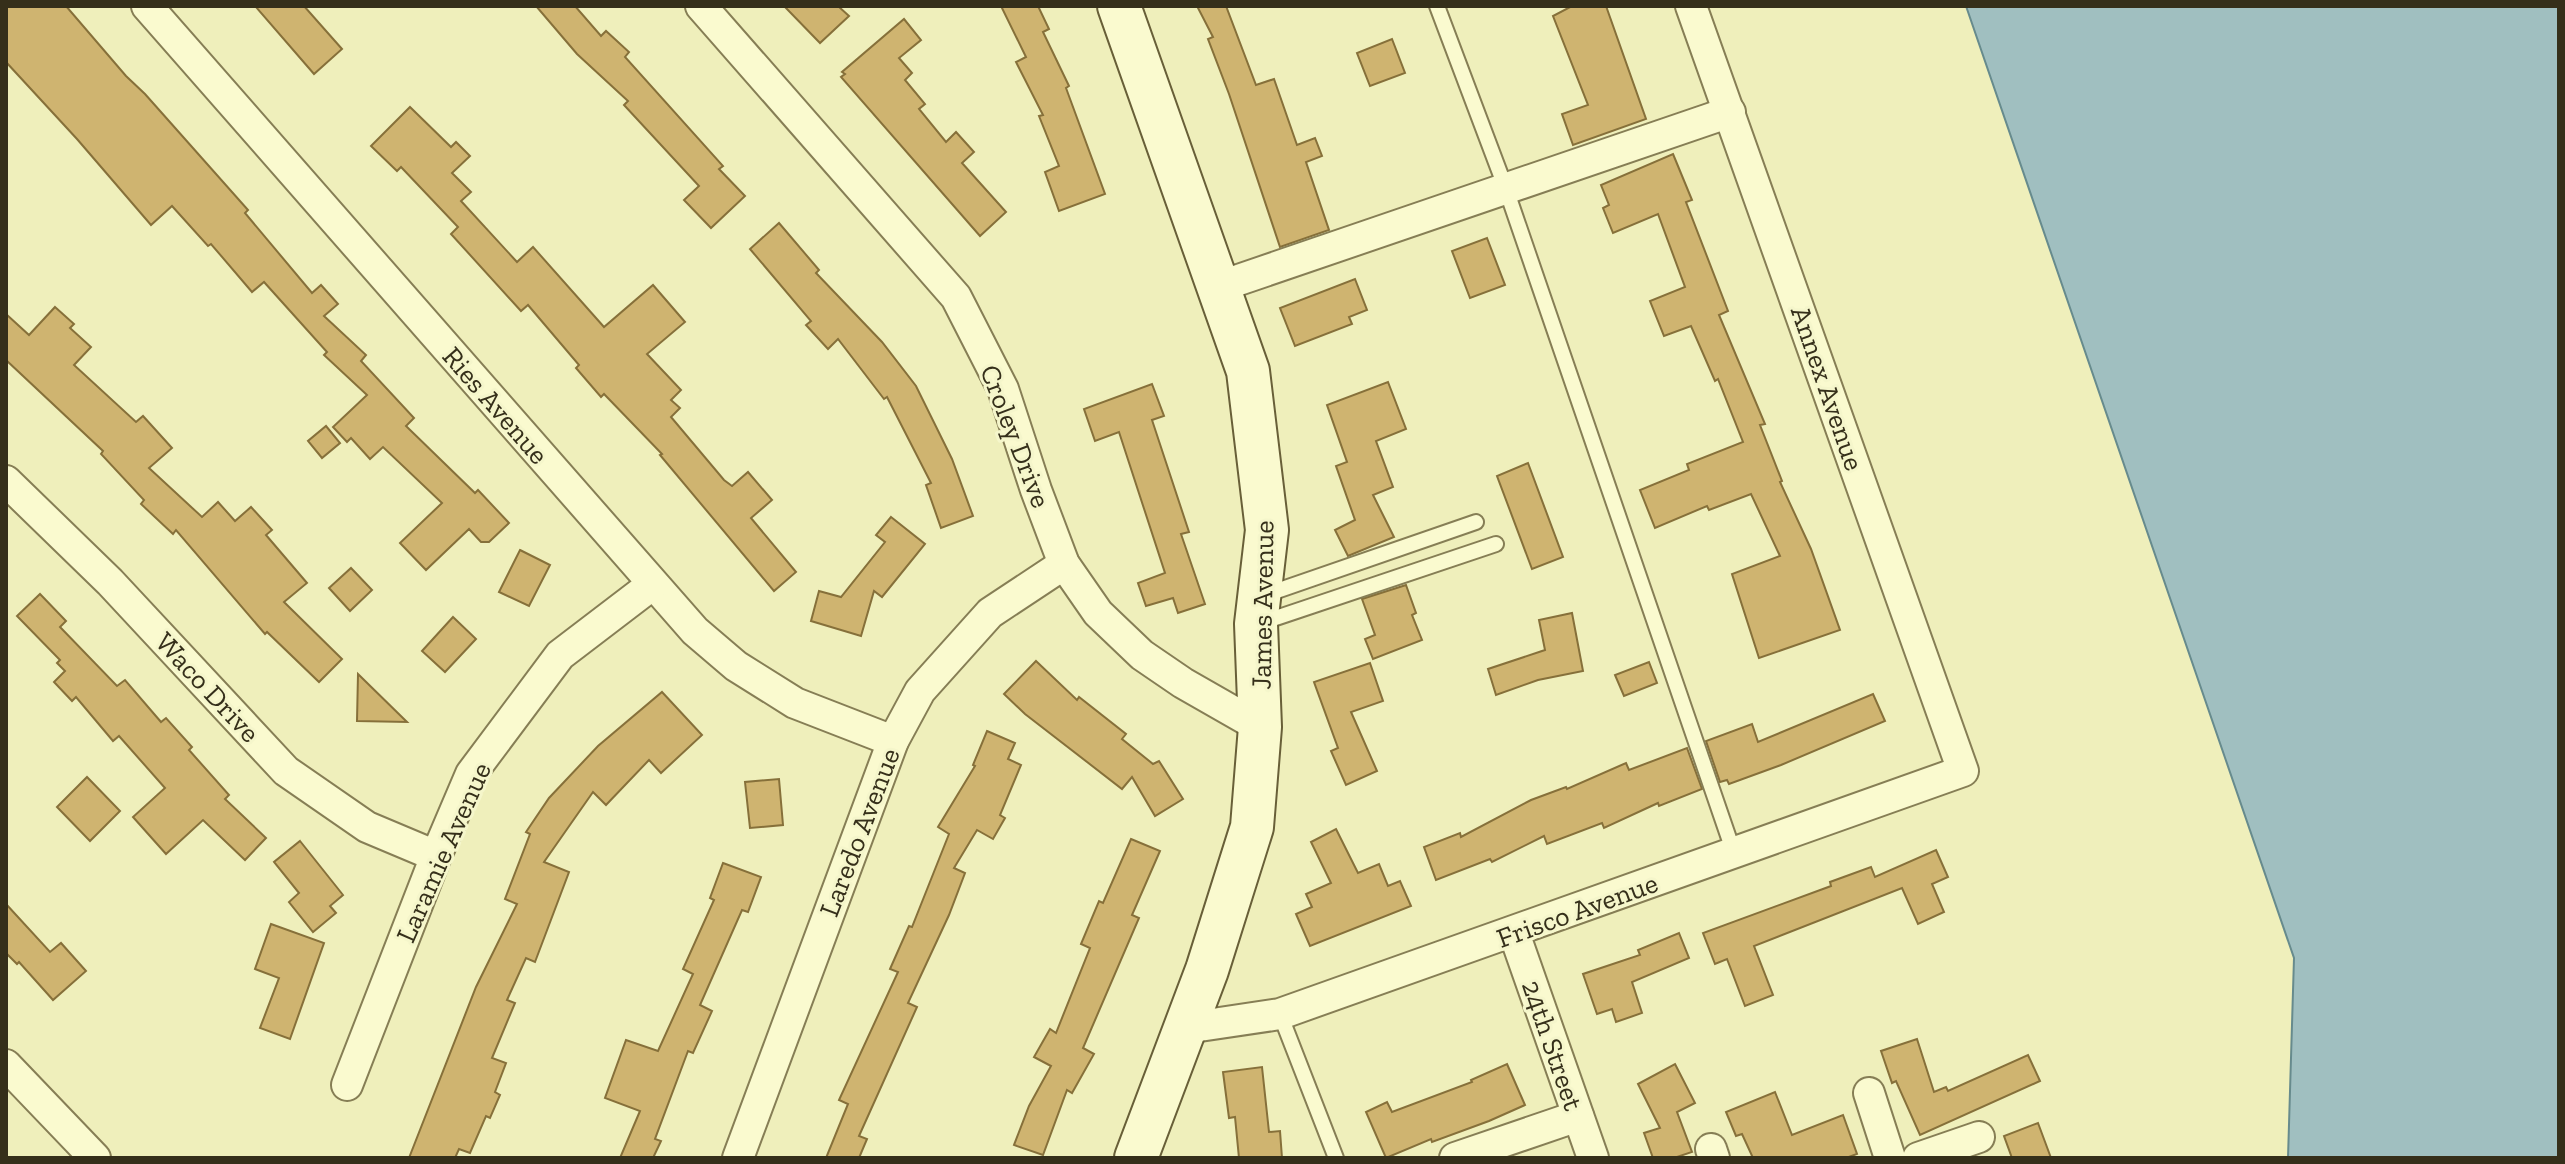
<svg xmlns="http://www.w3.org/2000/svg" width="2565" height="1164" font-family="'Zilla Slab',serif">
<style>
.water{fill:#a0bfc0;stroke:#678b8d;stroke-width:2}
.building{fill:#cfb470;stroke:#86703a;stroke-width:2}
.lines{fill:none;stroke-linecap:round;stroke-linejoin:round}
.lane-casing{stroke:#867e55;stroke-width:18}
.street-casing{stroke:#867e55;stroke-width:34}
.secondary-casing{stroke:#685f38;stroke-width:46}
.lane{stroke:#fafacf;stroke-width:14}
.street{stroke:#fafacf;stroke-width:30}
.secondary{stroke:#fafacf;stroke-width:42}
.labels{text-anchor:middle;stroke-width:6;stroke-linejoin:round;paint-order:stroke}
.street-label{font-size:28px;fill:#352f1a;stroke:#f5f6cb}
</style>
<rect width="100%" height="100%" fill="#efefbb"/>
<polygon class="water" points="1966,6 2559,6 2559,1158 2288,1158 2294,958"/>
<g class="building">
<polygon points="6,6 66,6 126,76 145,94 248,210 245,213 312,293 321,285 338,304 324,316 366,355 361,361 414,418 406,426 475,493 478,490 509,523 489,542 481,542 469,529 426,570 400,543 442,503 383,447 370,459 351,438 347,442 333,427 367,395 324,355 327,352 264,282 252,292 211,244 208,246 172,206 151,225 77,139 6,62"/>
<polygon points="255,6 304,6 342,49 314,74"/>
<polygon points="536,6 575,6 601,36 606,31 629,52 625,57 723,166 719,169 745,196 711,228 684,200 699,186 624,105 628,101 577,54"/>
<polygon points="784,6 838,6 849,16 820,43"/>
<polygon points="1001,6 1038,6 1049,29 1043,32 1069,86 1066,88 1105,194 1059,211 1045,172 1059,166 1039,116 1043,115 1016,62 1026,57"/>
<polygon points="1197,6 1226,6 1256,85 1274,79 1297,145 1315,138 1322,156 1306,162 1329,230 1280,247 1229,94 1208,39 1213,37"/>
<polygon points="1572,6 1606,6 1646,119 1573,145 1562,114 1588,105 1553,16"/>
<polygon points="904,19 921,40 899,58 912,73 905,80 925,104 919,109 946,142 956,132 974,152 962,163 1006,212 980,236 841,77 845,74 842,72"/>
<polygon points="1392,39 1405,73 1370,86 1357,53"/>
<polygon points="410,107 451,147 456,142 470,156 452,173 471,192 461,201 517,262 533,247 604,327 653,285 685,322 647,354 681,390 671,400 680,408 671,417 724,480 732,486 748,472 772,500 751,518 796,572 774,591 660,455 662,454 604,394 601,397 576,368 579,365 528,305 521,311 451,234 458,227 401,167 397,171 371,146"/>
<polygon points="1673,154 1692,200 1686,202 1728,311 1719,315 1765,424 1760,425 1782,481 1780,482 1811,549 1840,630 1759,658 1732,574 1780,556 1751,494 1709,510 1707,506 1655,528 1640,490 1689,470 1687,464 1743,442 1718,379 1715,381 1691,326 1664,336 1650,301 1685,287 1658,214 1613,233 1603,208 1609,205 1601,185"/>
<polygon points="779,223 819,270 816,273 882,342 916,386 952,459 973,516 941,528 926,485 931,483 887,397 884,399 838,339 828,349 806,325 811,321 750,249"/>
<polygon points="1487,238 1505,285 1470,298 1452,251"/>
<polygon points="1355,279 1367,310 1349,317 1352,324 1295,346 1280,308"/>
<polygon points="55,307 74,324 70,328 91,347 74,365 136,422 143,416 172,448 149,468 202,517 218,502 235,521 251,507 272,530 266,535 307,583 284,602 342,659 319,682 267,632 265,634 176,530 173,534 141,504 144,500 101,454 103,451 6,360 6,314 29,335"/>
<polygon points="1388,382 1406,429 1376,441 1393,487 1373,495 1394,537 1348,556 1335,530 1355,520 1336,466 1347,462 1327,405"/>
<polygon points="1152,384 1164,416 1152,420 1189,532 1181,534 1205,604 1178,613 1173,598 1146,606 1138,583 1165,573 1119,432 1095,441 1084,409"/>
<polygon points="326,426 340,443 322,458 308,441"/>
<polygon points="1528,463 1563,557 1532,569 1497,476"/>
<polygon points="891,517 925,544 882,597 874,591 861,636 811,621 819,591 841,597 885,542 876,535"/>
<polygon points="520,550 550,565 529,606 499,592"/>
<polygon points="351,568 372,590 350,611 329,588"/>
<polygon points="1406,585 1416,613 1412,615 1422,640 1373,659 1365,639 1375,635 1362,599"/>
<polygon points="40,594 66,621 60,627 117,686 125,680 161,722 166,718 192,747 189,750 229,795 225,799 266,838 245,860 203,820 166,854 133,817 165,788 119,736 113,741 76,697 72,701 54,682 65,671 57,663 60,660 17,616"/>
<polygon points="1572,613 1583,671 1538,680 1496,695 1488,669 1545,650 1539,620"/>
<polygon points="453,617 476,639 445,672 422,651"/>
<polygon points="1036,661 1077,700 1079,697 1126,734 1122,739 1153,764 1159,761 1183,799 1155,816 1132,777 1122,789 1025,714 1004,694"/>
<polygon points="1649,662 1657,683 1624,696 1615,675"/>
<polygon points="1370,663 1383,701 1351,712 1377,771 1346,785 1331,751 1338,748 1314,682"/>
<polygon points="358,674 407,722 357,721"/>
<polygon points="662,692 702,735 661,773 649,760 606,805 593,792 544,862 569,872 535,962 526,958 507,1000 515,1003 492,1058 506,1063 495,1092 500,1095 490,1118 486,1116 470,1153 459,1149 455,1158 409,1158 476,987 517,904 505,899 530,834 526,832 549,798 598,746"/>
<polygon points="1873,694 1885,721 1781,765 1729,784 1727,780 1720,782 1706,741 1752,724 1758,742"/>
<polygon points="987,731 1015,743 1008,759 1021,765 1000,815 1005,818 993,839 977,830 954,868 965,873 949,915 908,1003 917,1007 859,1136 867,1139 859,1158 826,1158 848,1104 839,1100 898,972 890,969 909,926 912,927 949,834 938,827 975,766 973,765"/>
<polygon points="1687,748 1702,789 1659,806 1658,803 1604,828 1602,823 1547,844 1544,836 1492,862 1490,859 1436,880 1424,847 1460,833 1461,837 1531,800 1566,787 1567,789 1626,763 1629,770"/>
<polygon points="87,777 120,811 90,841 57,807"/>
<polygon points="779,779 783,825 750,828 745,782"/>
<polygon points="1336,829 1358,873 1379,864 1388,886 1400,881 1411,906 1310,946 1296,914 1312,907 1306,894 1331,883 1311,842"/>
<polygon points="1131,839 1160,851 1132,915 1139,918 1083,1048 1094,1054 1072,1093 1067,1090 1043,1155 1014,1145 1029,1106 1051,1066 1034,1057 1050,1029 1056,1033 1090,948 1081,944 1099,901 1103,903"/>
<polygon points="300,841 343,895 330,906 336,913 313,932 289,902 299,893 274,862"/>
<polygon points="1936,850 1948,877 1932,884 1944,912 1918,924 1902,888 1754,946 1773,995 1745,1006 1727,959 1715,964 1703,933 1831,886 1830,882 1871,867 1875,877"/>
<polygon points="723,863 761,877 748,912 742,910 700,1005 712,1011 693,1053 688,1051 655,1139 661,1141 653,1158 620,1158 640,1111 605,1098 626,1040 658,1051 693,974 683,969 714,900 710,898"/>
<polygon points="6,904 50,952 61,943 86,971 53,1000 19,962 17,964 6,953"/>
<polygon points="271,924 324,943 290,1039 260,1028 279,978 255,969"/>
<polygon points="1679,933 1689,958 1632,982 1642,1013 1616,1022 1612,1009 1597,1014 1583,974 1640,955 1638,950"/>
<polygon points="1917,1039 1934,1092 1946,1087 1948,1091 2028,1055 2040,1081 1920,1135 1896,1081 1892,1083 1881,1051"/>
<polygon points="1507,1064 1525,1105 1489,1121 1432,1142 1431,1139 1386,1158 1366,1112 1387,1102 1392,1112 1472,1082 1471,1080"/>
<polygon points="1675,1064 1695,1103 1677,1112 1692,1152 1674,1158 1653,1158 1644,1133 1660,1128 1638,1084"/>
<polygon points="1262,1067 1269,1132 1280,1131 1282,1158 1239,1158 1235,1117 1229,1118 1223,1072"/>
<polygon points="1775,1092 1792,1135 1843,1115 1857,1154 1846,1158 1753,1158 1742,1134 1736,1136 1726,1112"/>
<polygon points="2038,1123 2051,1158 2012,1158 2004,1136"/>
</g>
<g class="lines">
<g class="lane-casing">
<g id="lane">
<polyline points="1437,6 1506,189 1734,853"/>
<polyline points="1265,595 1476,522"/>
<polyline points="1261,623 1496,544"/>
<polyline points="1280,1014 1336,1158"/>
</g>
</g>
<g class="street-casing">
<g id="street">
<polyline points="147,6 695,631 736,666 795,703 893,741"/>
<polyline points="701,6 956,297 1003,389 1036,490 1064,564 1098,613 1142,655 1183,683 1260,727"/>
<polyline points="1218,287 1730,112"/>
<polyline points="6,481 110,582 286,771 367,827 436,856"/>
<polyline points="1514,933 1593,1158"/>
<polyline points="1186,1028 1280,1014 1963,771 1691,6"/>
<polyline points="6,1065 95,1158"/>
<polyline points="347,1085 436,856 471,774 560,655 653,584"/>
<polyline points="1869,1093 1890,1158"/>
<polyline points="1711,1149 1714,1158"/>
<polyline points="738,1158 893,741 920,691 990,613 1064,564"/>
<polyline points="1455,1158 1578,1116"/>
<polyline points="1918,1158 1979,1137"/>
</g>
</g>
<g class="secondary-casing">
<polyline id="secondary" points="1119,6 1248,371 1267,530 1256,624 1260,727 1252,827 1207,970 1136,1158"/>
</g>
<use href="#lane" class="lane"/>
<use href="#street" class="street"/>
<use href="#secondary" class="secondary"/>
</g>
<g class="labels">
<g class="street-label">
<text transform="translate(1828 388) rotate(71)" y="10">Annex Avenue</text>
<text transform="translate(496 405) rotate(49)" y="10">Ries Avenue</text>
<text transform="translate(1016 436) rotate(69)" y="10">Croley Drive</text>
<text transform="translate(1262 605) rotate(-89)" y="10">James Avenue</text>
<text transform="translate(208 687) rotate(47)" y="10">Waco Drive</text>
<text transform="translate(859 832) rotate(-69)" y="10">Laredo Avenue</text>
<text transform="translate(443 852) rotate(-66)" y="10">Laramie Avenue</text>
<text transform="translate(1577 910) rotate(-20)" y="10">Frisco Avenue</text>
<text transform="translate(1553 1045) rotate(71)" y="10">24th Street</text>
</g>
</g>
<rect width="2565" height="1164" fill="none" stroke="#352f1a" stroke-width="16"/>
</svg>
